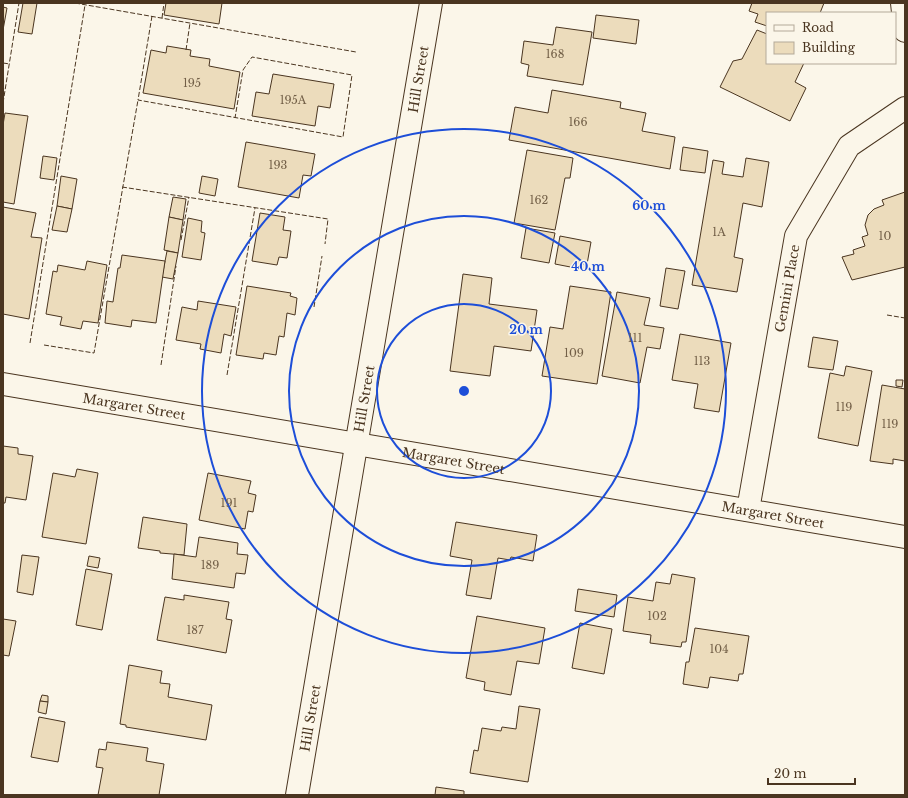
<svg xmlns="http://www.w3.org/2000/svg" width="908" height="798" font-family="'Libre Baskerville',serif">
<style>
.building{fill:#ecdcbc;stroke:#4a3520}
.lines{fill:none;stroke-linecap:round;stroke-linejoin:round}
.street-casing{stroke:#4a3520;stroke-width:24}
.secondary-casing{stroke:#4a3520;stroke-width:24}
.street{stroke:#fbf6e9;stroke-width:22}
.secondary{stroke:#fbf6e9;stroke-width:22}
.fence{stroke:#4a3520;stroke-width:1;stroke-dasharray:5 2;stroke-linecap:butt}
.ring{fill:none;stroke:#1d4ed8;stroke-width:2}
.labels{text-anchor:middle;stroke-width:3;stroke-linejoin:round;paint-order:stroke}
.number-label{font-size:11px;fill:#725f47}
.street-label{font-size:13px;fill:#4a3520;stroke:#fbf6e9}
.centre{fill:#1d4ed8;stroke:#fbf6e9;stroke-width:2}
.ring-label{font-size:12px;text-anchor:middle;font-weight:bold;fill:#1d4ed8;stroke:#fbf6e9;stroke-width:3;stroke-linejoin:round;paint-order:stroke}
</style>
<rect width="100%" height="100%" fill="#fbf6e9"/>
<g class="building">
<polygon points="23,3 37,3 32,34 18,32"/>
<polygon points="166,3 222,3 219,24 164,15"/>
<polygon points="752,3 824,3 820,13 767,13 767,26 755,22 758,14 749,11"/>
<polygon points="3,7 7,8 3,30"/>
<polygon points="596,15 639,20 636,44 593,38"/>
<polygon points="556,27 592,32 583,85 527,76 529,65 521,63 524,41 553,45"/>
<polygon points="757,30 767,34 767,63 804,63 795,82 806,88 790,121 720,87 733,61 742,59"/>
<polygon points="167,46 191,50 190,56 210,59 209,66 240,72 234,109 143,93 151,50 166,53"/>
<polygon points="273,74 334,84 330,108 318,106 315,126 252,116 256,92 269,94"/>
<polygon points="552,90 621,102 620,108 646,113 642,131 675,137 670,169 509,140 515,107 548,113"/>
<polygon points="5,113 28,116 14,204 3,202 3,125"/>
<polygon points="246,142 315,154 311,176 303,175 299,198 238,187"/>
<polygon points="683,147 708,151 705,173 680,170"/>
<polygon points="527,150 573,158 570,178 565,178 555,230 514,223"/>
<polygon points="43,156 57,158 54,180 40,178"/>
<polygon points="746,158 769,162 762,207 743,203 734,257 743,259 737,292 692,285 713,160 724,162 722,174 743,177"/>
<polygon points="61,176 77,179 72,209 57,206"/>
<polygon points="202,176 218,179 215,196 199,193"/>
<polygon points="905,192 905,267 852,280 842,257 854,254 853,250 865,246 862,237 868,235 865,225 868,215 874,209 884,205 882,200"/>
<polygon points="173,197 186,199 183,220 169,217"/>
<polygon points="57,206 72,209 67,232 52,230"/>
<polygon points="3,207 36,213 31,237 42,238 29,319 3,314"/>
<polygon points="260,213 285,217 283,230 291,231 287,258 279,257 277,265 252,261"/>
<polygon points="169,217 183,220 178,253 164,250"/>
<polygon points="188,218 202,221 201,232 205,233 201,260 182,257"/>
<polygon points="526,228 555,233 549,263 521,258"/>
<polygon points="560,236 591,242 586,270 555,264"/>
<polygon points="167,251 178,253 173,279 162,277"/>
<polygon points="122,255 165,261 156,323 132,320 131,327 105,323 107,301 113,302 118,268 120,268"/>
<polygon points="87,261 107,265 98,323 83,321 81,329 60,325 62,317 46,314 53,271 57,272 58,265 85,270"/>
<polygon points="666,268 685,271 678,309 660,306"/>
<polygon points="463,274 492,278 489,304 537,310 531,351 494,346 490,376 450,371"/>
<polygon points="247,286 291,293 290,296 297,298 295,315 287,313 284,337 279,336 276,355 264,353 263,359 236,355"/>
<polygon points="570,286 611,292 597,384 542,376 550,327 563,329"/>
<polygon points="617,292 650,298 644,325 664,328 660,349 647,347 640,383 602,376"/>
<polygon points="198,301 236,307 231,336 224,334 221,353 200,349 201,344 176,340 182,307 197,310"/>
<polygon points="680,334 731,343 719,412 694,408 698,384 672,380"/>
<polygon points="813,337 838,341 833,370 808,367"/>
<polygon points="846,366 872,371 858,446 818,438 830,373 844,376"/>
<polygon points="896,380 903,380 902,387 896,386"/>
<polygon points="882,385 905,389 905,461 893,459 893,464 870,461"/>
<polygon points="3,446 18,448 18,454 33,456 26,500 6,497 5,503 3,503"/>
<polygon points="77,469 98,473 86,544 42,537 53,473 75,477"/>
<polygon points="208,473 251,481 248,493 256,495 253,512 248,511 245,529 199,520"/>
<polygon points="143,517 187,524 184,555 160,553 160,551 138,548"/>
<polygon points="456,522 537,535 533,561 511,557 510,560 498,558 491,599 466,595 472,560 450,556"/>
<polygon points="199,537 238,543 237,554 248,555 245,574 236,573 234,588 172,579 174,554 196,557"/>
<polygon points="22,555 39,557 33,595 17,592"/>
<polygon points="89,556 100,558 98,568 87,566"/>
<polygon points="86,569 112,574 102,630 76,625"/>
<polygon points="672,574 695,578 686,642 682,642 681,647 650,643 651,635 623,631 628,597 653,601 656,582 670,584"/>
<polygon points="578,589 617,595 614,617 575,611"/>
<polygon points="184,595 229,602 226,619 232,620 226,653 157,640 165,597 184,600"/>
<polygon points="477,616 545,628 539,664 517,661 511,695 484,690 485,682 466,678"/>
<polygon points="3,619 16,621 9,656 3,655"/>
<polygon points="580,623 612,629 604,674 572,668"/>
<polygon points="695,628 749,636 743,674 739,674 738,681 710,677 708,688 683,684 686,662 689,662"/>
<polygon points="129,665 162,671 160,683 170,684 168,697 212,705 206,740 126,727 126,725 120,724"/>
<polygon points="42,695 48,696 48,702 40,701"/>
<polygon points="40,701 48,702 46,714 38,712"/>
<polygon points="519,706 540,709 528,782 470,773 474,750 478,751 482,728 501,731 502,727 516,729"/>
<polygon points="39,717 65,722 58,762 31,757"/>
<polygon points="107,742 148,748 146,761 164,764 159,795 98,795 103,768 96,767 99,749 106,750"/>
<polygon points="436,787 464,791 464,795 435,795"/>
</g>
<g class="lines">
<g class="street-casing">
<g id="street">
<polyline points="902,3 905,31"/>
<path id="s1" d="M3 384 905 537"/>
<path id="s2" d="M748 510 796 236 849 146 905 108"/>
</g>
</g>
<g class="secondary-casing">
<g id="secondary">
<path id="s3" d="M297 795 431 3"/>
</g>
</g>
<use href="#street" class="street"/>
<use href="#secondary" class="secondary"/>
<g class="fence">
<polyline points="75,3 356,52"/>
<polyline points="152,16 138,100 343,137 352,75 252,57 243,70 235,118"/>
<polyline points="162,18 164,3"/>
<polyline points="186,50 190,23"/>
<polyline points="3,63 10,64"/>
<polyline points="3,103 19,3"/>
<polyline points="122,187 328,219 325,244"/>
<polyline points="181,240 189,197"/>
<polyline points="314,307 322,256"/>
<polyline points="887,315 905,318"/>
<polyline points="30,343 85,5"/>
<polyline points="44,345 94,353 138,100"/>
<polyline points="161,365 176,266"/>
<polyline points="227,375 255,208"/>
</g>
</g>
<g class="ring">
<circle cx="464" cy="391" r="87"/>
<circle cx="464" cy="391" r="175"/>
<circle cx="464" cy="391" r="262"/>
</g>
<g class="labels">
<g class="number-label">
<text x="555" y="58">168</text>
<text x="192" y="87">195</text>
<text x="293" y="104">195A</text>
<text x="578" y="126">166</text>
<text x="278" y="169">193</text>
<text x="539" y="204">162</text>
<text x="719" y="236">1A</text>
<text x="885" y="240">10</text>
<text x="635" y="342">111</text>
<text x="574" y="357">109</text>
<text x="702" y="365">113</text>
<text x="844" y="411">119</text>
<text x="890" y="428">119</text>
<text x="229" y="507">191</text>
<text x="210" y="569">189</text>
<text x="657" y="620">102</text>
<text x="195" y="634">187</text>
<text x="719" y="653">104</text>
</g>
<g class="street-label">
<text dy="5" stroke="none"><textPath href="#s3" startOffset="726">Hill Street</textPath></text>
<text dy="5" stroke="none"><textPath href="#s2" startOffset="225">Gemini Place</textPath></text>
<text dy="5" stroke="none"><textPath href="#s3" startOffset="402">Hill Street</textPath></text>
<text dy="5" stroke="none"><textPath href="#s1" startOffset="133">Margaret Street</textPath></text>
<text dy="5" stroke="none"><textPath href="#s1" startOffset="457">Margaret Street</textPath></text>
<text dy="5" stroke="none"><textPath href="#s1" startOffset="781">Margaret Street</textPath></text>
<text dy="5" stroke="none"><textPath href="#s3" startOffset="78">Hill Street</textPath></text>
</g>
</g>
<circle cx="464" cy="391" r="6" class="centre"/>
<g class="ring-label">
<text x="649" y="210">60 m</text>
<text x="588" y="271">40 m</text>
<text x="526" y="334">20 m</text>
</g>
<rect width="908" height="798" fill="none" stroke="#4a3520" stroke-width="8"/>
<rect x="766" y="12" width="130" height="52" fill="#fbf6e9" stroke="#b4a999"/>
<rect x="774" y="25" width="20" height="6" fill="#fbf6e9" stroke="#b4a999"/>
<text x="802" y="32" font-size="12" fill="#4a3520">Road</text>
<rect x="774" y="42" width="20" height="12" fill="#ecdcbc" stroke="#b4a999"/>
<text x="802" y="52" font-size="12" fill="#4a3520">Building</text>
<path d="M768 778v6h87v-6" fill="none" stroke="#4a3520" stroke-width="2"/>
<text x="774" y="778" font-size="12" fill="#4a3520" stroke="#fbf6e9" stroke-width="3" paint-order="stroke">20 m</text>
</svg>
